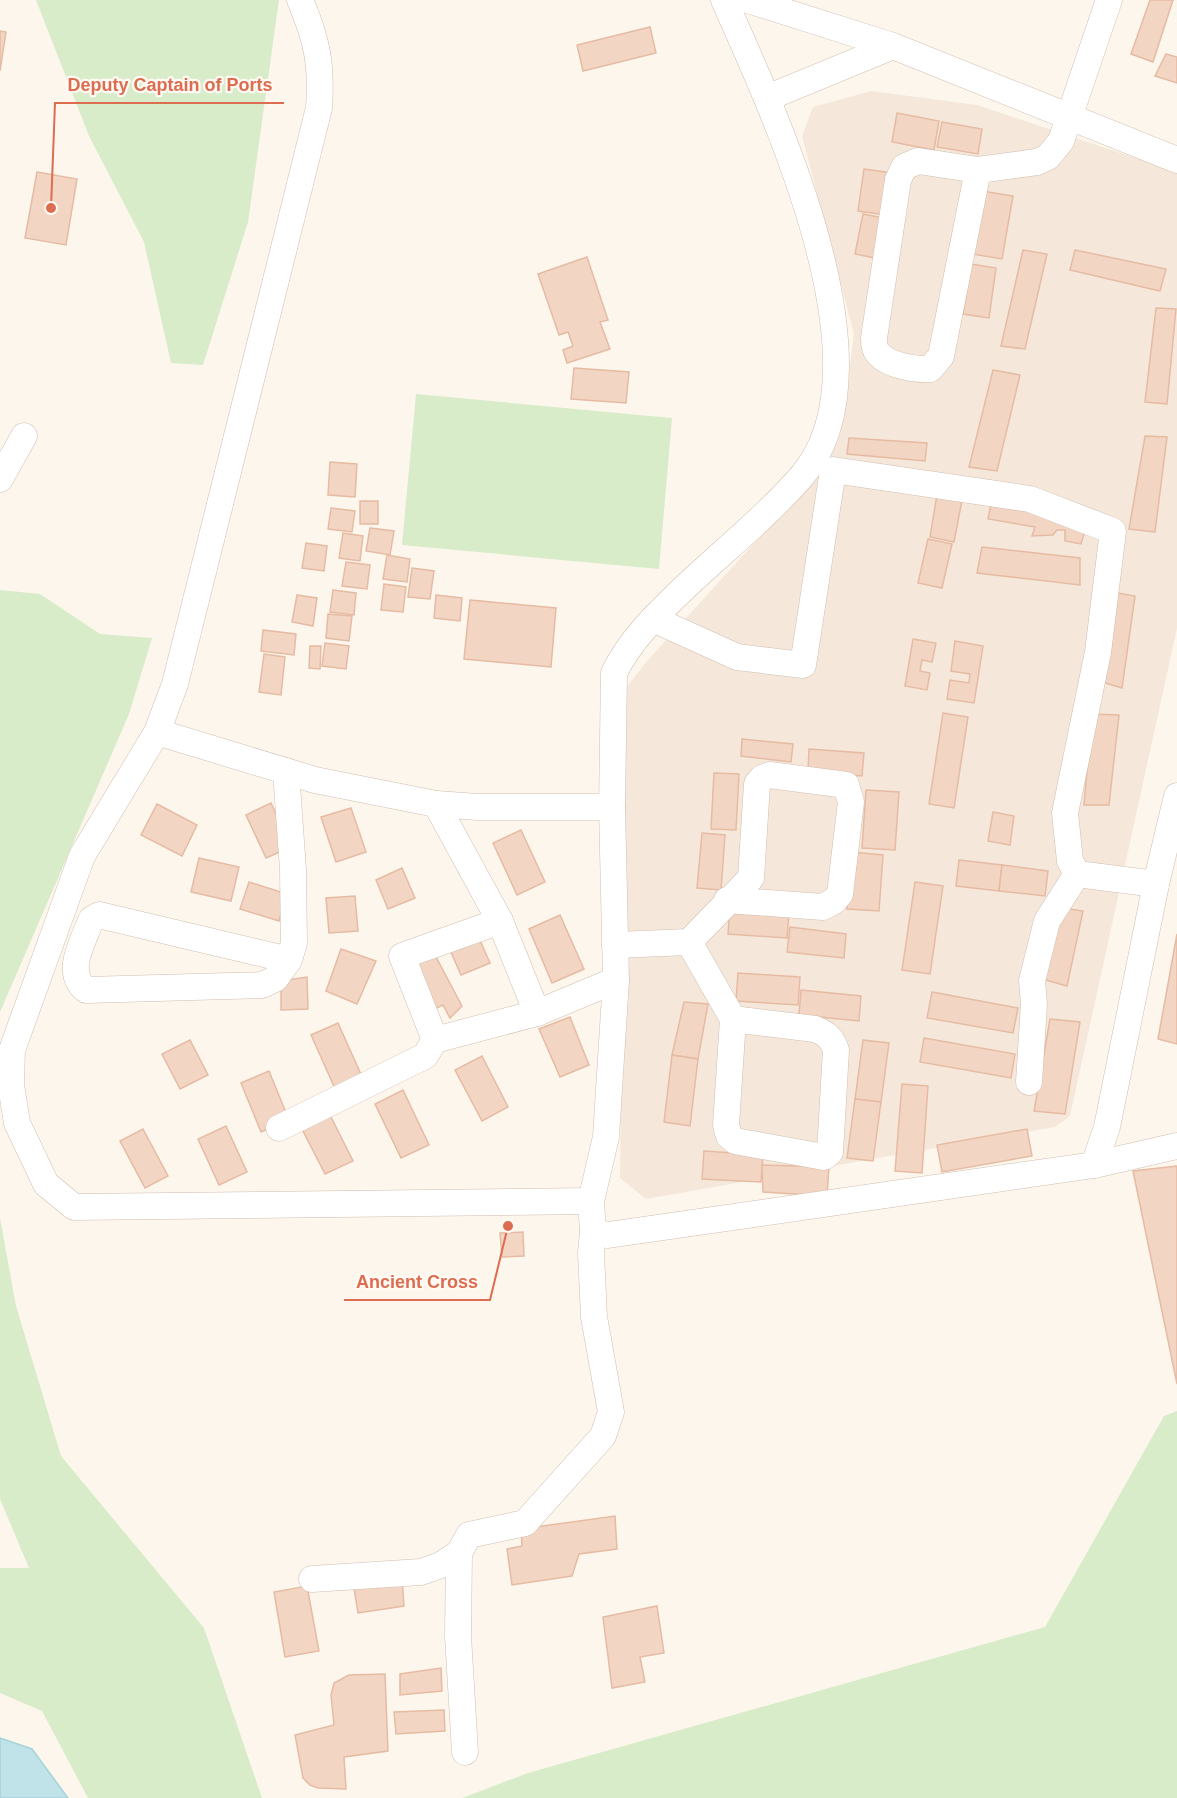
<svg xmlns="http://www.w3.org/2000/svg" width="1177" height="1798" font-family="Arial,sans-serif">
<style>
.residential{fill:#f5e8da}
.green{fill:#d8ecc9}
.water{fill:#bfe3e8;stroke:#a5d3da;stroke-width:1.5}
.building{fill:#f3d5c3;stroke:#e6bba3;stroke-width:1.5}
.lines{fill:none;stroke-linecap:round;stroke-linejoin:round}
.minor-casing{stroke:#d1beb0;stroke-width:27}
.minor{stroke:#fff;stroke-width:26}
.leader{fill:none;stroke:#dc6d51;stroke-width:2}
.callout-dot{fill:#dc6d51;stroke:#fffaf3;stroke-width:2}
.callout-label{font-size:18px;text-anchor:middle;font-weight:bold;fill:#dc6d51;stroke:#fffaf3;stroke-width:4.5;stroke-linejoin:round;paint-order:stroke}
</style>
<rect width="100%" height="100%" fill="#fdf6ec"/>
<polygon class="residential" points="871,91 977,105 1177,172 1177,628 1070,1116 1055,1127 646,1199 620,1178 625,689 648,660 815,476 843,417 854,334 802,136 813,107"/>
<g class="green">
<polygon points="36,0 279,0 248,222 203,365 171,363 144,242 89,136"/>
<polygon points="416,394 672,418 659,569 402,545"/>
<polygon points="0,590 40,594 100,634 152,638 129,714 0,1012"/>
<polygon points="0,1218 16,1306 61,1456 204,1628 262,1798 88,1798 42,1711 0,1693 0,1568 29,1568 0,1499"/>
<polygon points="1177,1411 1177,1798 462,1798 528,1773 1045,1627 1164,1416"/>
</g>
<polygon class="water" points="0,1738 32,1749 68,1798 0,1798"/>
<g class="building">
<polygon points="1150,0 1173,0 1153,62 1131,54"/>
<polygon points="650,27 656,53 583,71 577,45"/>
<polygon points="0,31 6,32 0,71"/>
<polygon points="1166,54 1177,57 1177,83 1155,76"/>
<polygon points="897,113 939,121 934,150 892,142"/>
<polygon points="942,122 982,129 978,154 937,147"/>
<polygon points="864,169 892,173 886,215 858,211"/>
<polygon points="37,172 77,179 66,245 25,238"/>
<polygon points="982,191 1013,196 1002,259 972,254"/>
<polygon points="863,214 889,219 880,259 855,254"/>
<polygon points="1023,250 1047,254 1025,349 1001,346"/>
<polygon points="1075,250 1166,269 1160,291 1070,270"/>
<polygon points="587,257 608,320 600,322 610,349 567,363 563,350 573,346 568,332 559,335 538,274"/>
<polygon points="971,264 996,268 989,318 963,314"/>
<polygon points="1156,308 1176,309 1167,404 1145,402"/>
<polygon points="574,368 629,372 626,403 571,399"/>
<polygon points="993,370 1020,375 997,471 969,467"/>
<polygon points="1145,436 1167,437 1155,532 1129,529"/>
<polygon points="849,438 927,443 925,461 847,454"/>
<polygon points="330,462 357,464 355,497 328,495"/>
<polygon points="937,495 962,500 954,542 930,537"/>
<polygon points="992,499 1086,527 1081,544 1065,541 1065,530 1057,530 1053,535 1032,536 1035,527 988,519"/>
<rect x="360" y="501" width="18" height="23"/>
<polygon points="331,508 355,511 352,532 328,529"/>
<polygon points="370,528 394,531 390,555 366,551"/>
<polygon points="343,533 363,536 360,561 339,558"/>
<polygon points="928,539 952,544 942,588 918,583"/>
<polygon points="306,543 327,546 324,571 302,568"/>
<polygon points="982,547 1080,558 1080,585 977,573"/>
<polygon points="387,555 410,559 407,582 383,579"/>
<polygon points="346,562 370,565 367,589 342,586"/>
<polygon points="412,568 434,571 430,599 408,597"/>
<polygon points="384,584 406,587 403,612 381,610"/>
<polygon points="333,590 356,593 354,615 330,612"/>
<polygon points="1112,592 1135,596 1122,688 1102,682"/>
<polygon points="297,595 317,598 313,626 292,622"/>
<polygon points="436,595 462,598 460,621 434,618"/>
<polygon points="470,600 556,608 551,667 464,659"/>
<polygon points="328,614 352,616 349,641 326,638"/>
<polygon points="263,630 296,634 294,655 261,651"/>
<polygon points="913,639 936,643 932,662 922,660 920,671 930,673 927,690 905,686"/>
<polygon points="955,641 983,646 974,703 947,699 950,680 969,683 970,674 951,671"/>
<polygon points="325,643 349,646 346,669 322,666"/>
<polygon points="310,646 321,646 320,669 309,668"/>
<polygon points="264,654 285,657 281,695 259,692"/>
<polygon points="943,713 968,717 954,808 929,804"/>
<polygon points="1092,714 1119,715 1109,805 1084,805"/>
<polygon points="742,739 793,744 791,762 741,756"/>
<polygon points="809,749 864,753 862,776 808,771"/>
<polygon points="714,773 739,774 736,830 711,829"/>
<polygon points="866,790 899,792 895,850 862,848"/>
<polygon points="271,803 291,847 266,858 246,815"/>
<polygon points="157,804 197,825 182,856 141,835"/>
<polygon points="351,808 366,852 336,862 321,817"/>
<polygon points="993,812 1014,816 1010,845 988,841"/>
<polygon points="521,830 545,882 517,895 493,843"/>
<polygon points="702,833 725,835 721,890 697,888"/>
<polygon points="852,852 883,855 879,911 847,909"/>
<polygon points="199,858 239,867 231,901 191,892"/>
<polygon points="959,860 1002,865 999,891 956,886"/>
<polygon points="1002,865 1048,871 1045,896 999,891"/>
<polygon points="402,868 415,898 388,909 376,880"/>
<polygon points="249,882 287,894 279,921 240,909"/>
<polygon points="915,882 943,886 930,974 902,970"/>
<polygon points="355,896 358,931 329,933 326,898"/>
<polygon points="1057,907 1083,911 1067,986 1042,979"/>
<polygon points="730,909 789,913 787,938 728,934"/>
<polygon points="560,915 584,969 552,983 529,929"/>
<polygon points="790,927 846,934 844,958 787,952"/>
<polygon points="1177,934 1177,1044 1158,1039"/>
<polygon points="479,938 490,963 461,975 450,950"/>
<polygon points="341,949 376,961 357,1004 326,991"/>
<polygon points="435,955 462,1006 450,1018 443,1005 432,1010 410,968"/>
<polygon points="738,973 800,977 798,1005 736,1001"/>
<polygon points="307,977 308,1009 281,1010 281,981"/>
<polygon points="801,990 861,996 859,1021 799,1015"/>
<polygon points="932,992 1018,1008 1013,1033 927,1018"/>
<polygon points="684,1002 708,1004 698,1059 672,1055"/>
<polygon points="570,1017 589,1065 560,1077 539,1029"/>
<polygon points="1050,1019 1080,1022 1065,1114 1034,1111"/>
<polygon points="338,1023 364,1081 337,1093 311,1035"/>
<polygon points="924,1038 1015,1054 1011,1078 920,1062"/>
<polygon points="190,1040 208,1075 180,1089 162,1054"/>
<polygon points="863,1040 889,1043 881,1102 855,1099"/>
<polygon points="672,1055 698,1059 690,1126 664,1122"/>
<polygon points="482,1056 508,1107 482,1121 455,1070"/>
<polygon points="269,1071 289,1120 261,1132 241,1083"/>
<polygon points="902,1084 928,1086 922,1173 895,1171"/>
<polygon points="403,1090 429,1145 401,1158 375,1104"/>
<polygon points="855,1099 881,1102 873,1161 847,1158"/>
<polygon points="329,1113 353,1161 325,1174 301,1127"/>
<polygon points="226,1126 247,1172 219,1185 198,1139"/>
<polygon points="143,1129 168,1176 145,1188 120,1141"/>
<polygon points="1027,1129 1032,1156 942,1172 937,1145"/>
<polygon points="704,1151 763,1155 761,1182 702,1179"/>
<polygon points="762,1165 829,1167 827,1196 763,1192"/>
<polygon points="1177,1166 1177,1384 1133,1171"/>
<polygon points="523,1232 524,1256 502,1257 500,1233"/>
<polygon points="615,1516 617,1549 579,1554 572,1576 512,1585 507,1549 522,1546 521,1529"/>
<polygon points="402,1579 404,1606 358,1613 354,1588"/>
<polygon points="307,1586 319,1651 285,1657 274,1592"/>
<polygon points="657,1606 664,1653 640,1657 645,1682 612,1688 603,1617"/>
<polygon points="441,1668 442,1691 400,1695 400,1674"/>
<polygon points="385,1674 388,1751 344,1757 346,1789 318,1788 310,1785 303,1778 295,1735 334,1725 331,1695 334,1683 349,1675"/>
<polygon points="444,1710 445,1731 396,1734 394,1712"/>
</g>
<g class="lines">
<g class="minor-casing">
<g id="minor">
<path d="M300 0C317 40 322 64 319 108L175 684 157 732 82 856 12 1050 11 1085 17 1123 46 1184 74 1207 591 1201"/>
<polyline points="748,0 893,46 1177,160"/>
<polyline points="767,98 893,46"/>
<path d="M978 170 918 161 904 167 898 180 874 338C874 342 874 349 877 352 886 365 915 370 930 369L941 356 978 170 1037 162 1048 157 1061 141 1109 0"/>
<polyline points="0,479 24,436"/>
<polyline points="653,619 737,657 803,665 833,470 1030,499 1113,531 1098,652 1065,813 1070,861 1077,874"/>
<polyline points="157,732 315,780 436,804"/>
<path d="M286 771 293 870 294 943 289 960 275 979 262 985 86 990C64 972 83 942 91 920L99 915 289 960"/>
<polyline points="1077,874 1156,884"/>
<path d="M689 942 733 1019 726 1125 729 1136 735 1141 824 1157 830 1152 836 1050C832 1038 827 1034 815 1029L733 1019"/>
<polyline points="615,945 689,942 751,878 757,784 762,778 770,775 846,785 851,802 840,894 834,901 823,907 727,900"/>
<polyline points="537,1013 500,921 436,804 478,807 612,807"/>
<polyline points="435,1040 402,956 500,921"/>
<polyline points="1029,1082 1034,1004 1032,981 1047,921 1077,874"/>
<polyline points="279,1128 425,1056 435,1040 537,1013 616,980"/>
<polyline points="1094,1165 1107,1127 1156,884 1177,796"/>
<polyline points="593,1232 608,1235 1094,1165 1177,1146"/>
<polyline points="312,1579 421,1572 441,1565 459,1553"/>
<path d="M465 1752 458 1636 459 1553 469 1535 525 1523 603 1436 611 1412 594 1317 591 1253 593 1232 591 1201 606 1137 616 980 612 807 614 673C630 640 657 614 683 589 722 552 766 517 801 477 896 369 773 111 724 0"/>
</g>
</g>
<use href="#minor" class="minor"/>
</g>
<path class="leader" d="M51 208L55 103H284M508 1226L490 1300H344"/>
<g class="callout-dot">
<circle cx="51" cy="208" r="6"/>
<circle cx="508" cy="1226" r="6"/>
</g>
<g class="callout-label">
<text x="170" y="91">Deputy Captain of Ports</text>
<text x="417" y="1288">Ancient Cross</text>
</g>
</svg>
